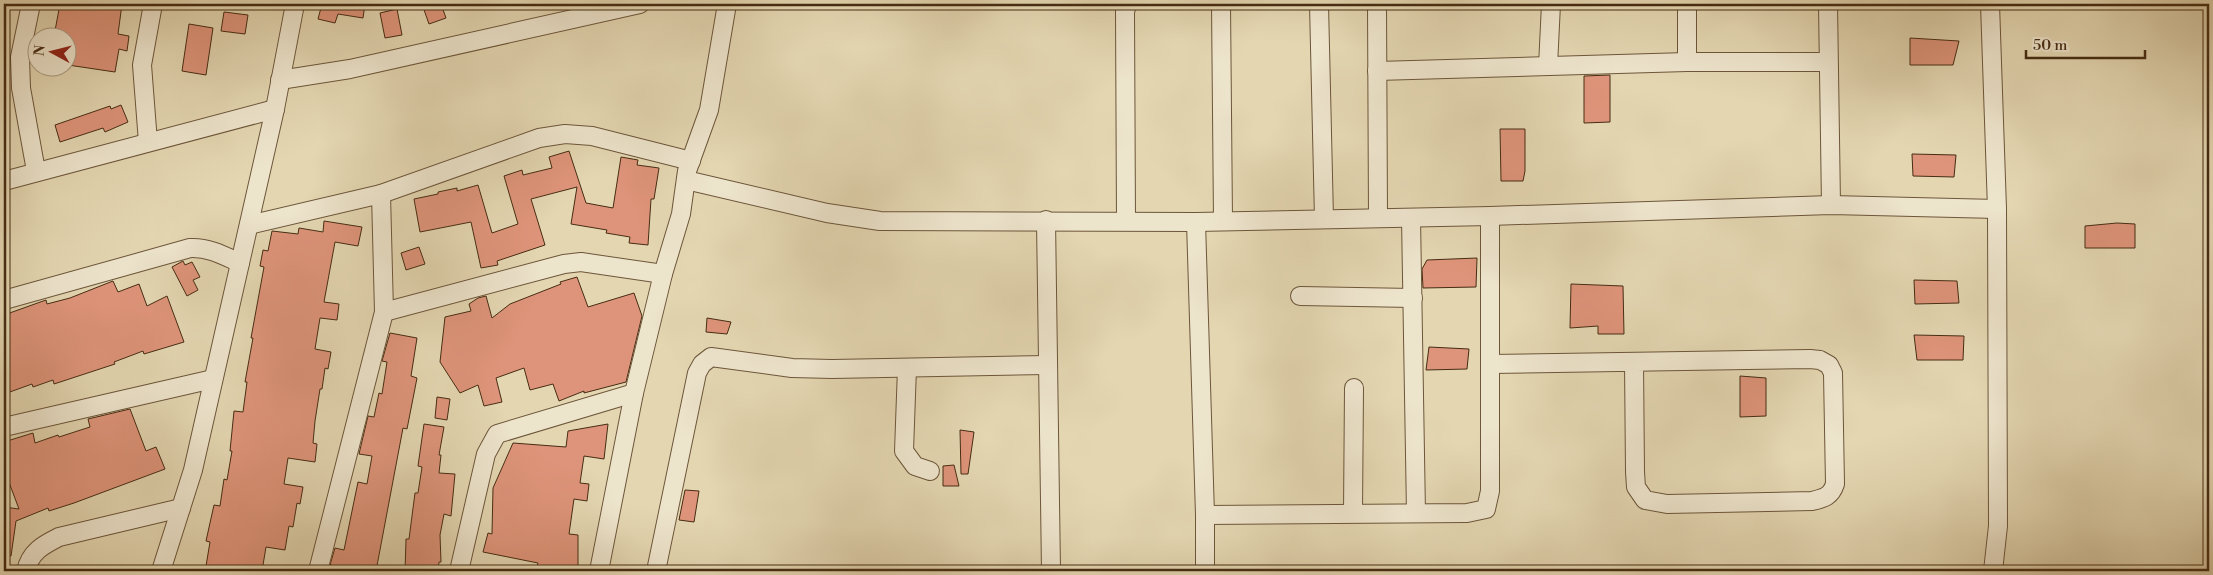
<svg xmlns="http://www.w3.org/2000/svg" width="2213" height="575" font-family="'Libre Bodoni',serif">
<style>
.building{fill:#de947a;stroke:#462c13}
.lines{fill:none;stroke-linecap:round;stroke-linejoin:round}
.minor-casing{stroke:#6d563a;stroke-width:20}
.minor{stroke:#ede4cc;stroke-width:18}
</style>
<rect width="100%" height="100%" fill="#e3d6b1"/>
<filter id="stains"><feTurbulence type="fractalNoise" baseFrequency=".004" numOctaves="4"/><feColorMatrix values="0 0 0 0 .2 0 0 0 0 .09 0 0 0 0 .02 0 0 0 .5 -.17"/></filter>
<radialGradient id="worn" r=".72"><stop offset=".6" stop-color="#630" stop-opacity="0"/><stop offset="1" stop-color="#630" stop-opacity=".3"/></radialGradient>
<g class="building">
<polygon points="60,4 122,4 118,34 129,36 127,51 119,49 115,72 68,65 68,38 54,36"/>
<polygon points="322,4 365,4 363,18 338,14 335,23 318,19"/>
<polygon points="422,4 441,4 446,18 429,24"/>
<polygon points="397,9 402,35 385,38 380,13"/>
<polygon points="224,12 248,15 245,34 221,31"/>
<polygon points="189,24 213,28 206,75 182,71"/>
<polygon points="1910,38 1959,41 1953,65 1910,65"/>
<polygon points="1610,75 1610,122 1584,123 1584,76"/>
<polygon points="121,105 128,122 105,132 103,128 60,142 55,125 110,106 111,109"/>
<polygon points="1500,129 1525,129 1525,171 1523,181 1501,181"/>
<polygon points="569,151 586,203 613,208 621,157 638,160 637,165 659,168 654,199 651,199 648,245 629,243 630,237 606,233 607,230 571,224 577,187 531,199 545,245 497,261 498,265 481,268 471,222 420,232 414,199 438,194 438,192 457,188 457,191 478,185 492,233 518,224 504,176 522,170 523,175 552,168 549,157"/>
<polygon points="1912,154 1956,155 1954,177 1913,176"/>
<polygon points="324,221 362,227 358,246 335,242 324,302 339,304 337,320 320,318 315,349 331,352 328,369 325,368 322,389 320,389 315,421 313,443 317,444 315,462 288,458 284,484 303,487 300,504 297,503 293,527 289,526 285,550 266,547 262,571 241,571 206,566 210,542 206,541 214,505 220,506 224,479 227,480 232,451 230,451 234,411 243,412 247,382 245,382 253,338 251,338 264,267 260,266 263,250 268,251 272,231 298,234 299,228 323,232"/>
<polygon points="2117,223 2135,224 2135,248 2085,248 2085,226"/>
<polygon points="419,247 425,264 406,270 401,253"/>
<polygon points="1477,258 1476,287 1423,288 1422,269 1427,260"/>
<polygon points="183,261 185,265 192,262 200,277 193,280 198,290 187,296 172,267"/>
<polygon points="577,277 588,307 634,293 642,316 626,382 584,393 584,391 559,401 553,384 530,390 524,368 496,378 502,402 484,406 478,385 460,393 440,362 445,317 471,311 469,304 478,298 486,296 492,318 510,304 561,284 560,282"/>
<polygon points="1914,280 1957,281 1959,303 1915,304"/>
<polygon points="113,281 118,292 139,284 147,306 167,296 184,342 144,354 143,351 114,362 115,364 54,384 53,380 33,387 32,384 7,393 4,384 4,315 46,300 47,304 70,298"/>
<polygon points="1571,284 1623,286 1624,334 1598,334 1598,326 1570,328"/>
<polygon points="707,318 731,322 727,334 706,332"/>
<polygon points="390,333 417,338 411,376 417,378 407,429 403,428 376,571 359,571 330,565 335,548 344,550 358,482 367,484 372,456 359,454 368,416 374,417 379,393 382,394 387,362 382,361"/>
<polygon points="1914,335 1964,336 1963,360 1917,360"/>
<polygon points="1429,347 1469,349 1467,369 1426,370"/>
<polygon points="1740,376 1766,378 1766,416 1740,417"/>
<polygon points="437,397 450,399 447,420 435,418"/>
<polygon points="130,409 146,451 156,447 165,469 74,503 49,511 48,508 16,521 11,556 4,555 4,507 19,509 4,469 4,442 33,433 35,443 58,435 59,437 90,427 88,419"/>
<polygon points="424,424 444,427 439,455 441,455 439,473 455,474 451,516 444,514 440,535 441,562 439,562 438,571 405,571 406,539 409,539 415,493 418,493 422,467 418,466"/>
<polygon points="608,424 604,459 584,456 580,483 589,484 587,501 574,499 569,534 578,535 578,571 536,571 538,563 483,552 488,533 492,534 493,488 513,443 566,447 568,431"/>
<polygon points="960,430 974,432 968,474 961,474"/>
<polygon points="954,465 959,486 943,486 943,466"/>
<polygon points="685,490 699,491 694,522 679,520"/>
</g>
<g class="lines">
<g class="minor-casing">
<g id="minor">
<polyline points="31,4 20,57 21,88 36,171"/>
<polyline points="1221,4 1223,221"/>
<polyline points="1319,4 1324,219"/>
<polyline points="1377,4 1378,218"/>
<polyline points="1687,4 1687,62 1828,62"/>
<polyline points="1828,4 1831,205"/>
<polyline points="1990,4 1997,209 1998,526 1993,571"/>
<polyline points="1548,66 1551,4"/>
<polyline points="1377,71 1687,62"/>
<polyline points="280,80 350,69 640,4"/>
<polyline points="148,142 142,65 153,4"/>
<polyline points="686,180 827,213 880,221 1196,222 1490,216 1831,205 1997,209"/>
<polyline points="4,181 275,109"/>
<polyline points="1411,218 1416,513"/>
<polyline points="1046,220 1051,571"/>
<polyline points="1126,221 1125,12 1127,4"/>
<polyline points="1196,222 1205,515 1205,571"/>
<polyline points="249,225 381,194 539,138 565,134 592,136 691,161"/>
<polyline points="1300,296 1413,298"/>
<path d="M4 300 190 248C208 247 223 255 240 263"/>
<polyline points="384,312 564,264 581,262 663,274"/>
<path d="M1490 364 1810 359 1820 360 1829 365 1833 373 1835 484C1831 496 1825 498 1812 501L1667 504 1645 500 1636 487 1635 472 1634 362"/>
<polyline points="907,368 904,451 915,466 930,471"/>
<polyline points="4,427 213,379"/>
<polyline points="1353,513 1354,388"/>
<polyline points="1205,515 1467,513 1486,509 1490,491 1490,216"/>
<path d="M26 571C30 552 43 545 59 537L181 508"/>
<polyline points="161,571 193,470 275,109 295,4"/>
<polyline points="318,571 384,312 381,194"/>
<polyline points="459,571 486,454 497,434 634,393"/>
<polyline points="599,571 634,393 663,274 681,214 687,171 709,110 727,4"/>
<polyline points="656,571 697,373 702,364 711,357 792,368 832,369 1047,365"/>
</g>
</g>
<use href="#minor" class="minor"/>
</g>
<rect width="2213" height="575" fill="none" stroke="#e3d6b1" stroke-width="20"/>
<rect x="5" y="5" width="2203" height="565" fill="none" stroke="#462c13" stroke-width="2.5"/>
<rect x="10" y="10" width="2193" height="555" fill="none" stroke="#462c13"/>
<g transform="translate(52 52) rotate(277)"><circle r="24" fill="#ede4cc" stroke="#aa9a82"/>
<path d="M0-4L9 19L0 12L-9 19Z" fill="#8f2418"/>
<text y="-8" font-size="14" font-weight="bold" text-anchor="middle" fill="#462c13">N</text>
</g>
<path d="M2026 50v8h119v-8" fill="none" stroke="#462c13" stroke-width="2.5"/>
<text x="2033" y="50" font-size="15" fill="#462c13" stroke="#ede4cc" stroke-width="4" paint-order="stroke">50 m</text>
<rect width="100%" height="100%" filter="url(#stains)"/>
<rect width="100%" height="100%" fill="url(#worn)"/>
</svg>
